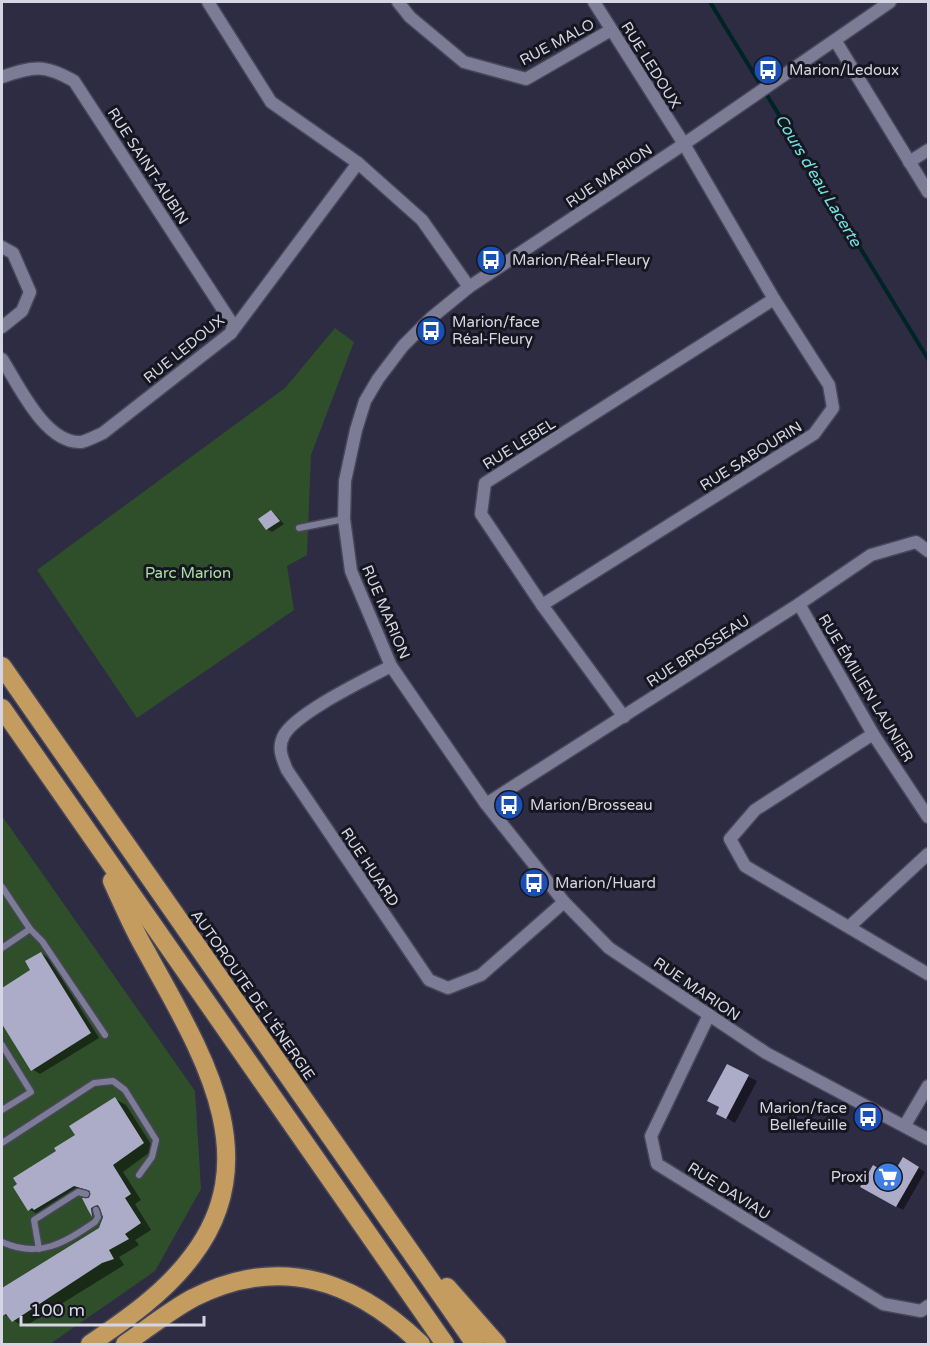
<svg xmlns="http://www.w3.org/2000/svg" width="930" height="1346" font-family="'Varela Round',sans-serif">
<style>
.green{fill:#2f4f2a}
.shadow{fill:#0007}
.lines{fill:none;stroke-linecap:round;stroke-linejoin:round}
.stream{stroke:#002323;stroke-width:4}
.building{fill:#acacc8}
.lane-casing{stroke:#484659;stroke-width:9}
.street-casing{stroke:#484659;stroke-width:15}
.highway-casing{stroke:#484659;stroke-width:21}
.lane{stroke:#7d7c97;stroke-width:6}
.street{stroke:#7d7c97;stroke-width:12}
.highway{stroke:#c49c5f;stroke-width:18}
.labels{text-anchor:middle;stroke-width:6;stroke-linejoin:round;paint-order:stroke}
.street-label{font-size:15px;fill:#d5d5e3;stroke:#161620}
.poi-label{font-size:15px;fill:#d5d5e3;stroke:#161620;text-anchor:start}
.park-label{font-size:15px;fill:#ace1a4;stroke:#161620}
.water-label{font-size:16px;font-style:italic;fill:#74e0e0;stroke:#161620}
</style>
<rect width="100%" height="100%" fill="#2d2c43"/>
<g class="green">
<polygon points="335,328 354,342 311,455 307,555 287,566 294,610 137,718 37,570 285,388"/>
<polygon points="2,816 195,1091 201,1189 155,1271 50,1344 2,1344"/>
</g>
<g class="shadow">
<polygon points="272,511 284,524 272,532 267,529"/>
<polygon points="41,953 49,958 99,1038 40,1074 32,1069 2,1021 2,990 33,971"/>
<polygon points="728,1066 757,1081 735,1123 718,1113"/>
<polygon points="115,1099 126,1105 154,1149 123,1172 141,1200 135,1204 151,1230 135,1240 139,1245 119,1257 124,1265 24,1327 2,1313 2,1290 100,1229 103,1222 93,1216 85,1200 92,1198 91,1192 86,1191 46,1216 40,1216 29,1209 58,1151"/>
<polygon points="904,1159 925,1172 903,1210 863,1187 893,1178"/>
</g>
<g class="lines">
<polyline class="stream" points="710,2 928,359"/>
</g>
<g class="building">
<polygon points="271,510 280,521 266,530 258,519"/>
<polygon points="41,952 91,1033 31,1071 2,1024 2,988 30,970 25,961"/>
<polygon points="727,1064 749,1075 726,1119 716,1114 719,1107 707,1101"/>
<polygon points="115,1097 144,1143 113,1165 131,1194 125,1198 141,1223 125,1234 129,1239 109,1250 114,1259 102,1263 12,1322 6,1314 2,1316 2,1288 99,1228 103,1217 98,1205 91,1208 92,1217 88,1210 82,1198 89,1198 90,1191 74,1186 34,1210 32,1208 28,1211 13,1187 17,1184 13,1178 56,1151 54,1148 75,1135 69,1126"/>
<polygon points="903,1157 919,1167 896,1207 860,1187 873,1165 892,1176"/>
</g>
<g class="lines">
<g class="lane-casing">
<g id="lane">
<polyline points="299,528 344,519"/>
<polyline points="2,887 30,929 42,941 105,1035"/>
<polyline points="2,948 30,929"/>
<polyline points="2,1045 31,1092 2,1110"/>
<polyline points="2,1143 94,1083 113,1081 125,1090 156,1140 152,1157 139,1175"/>
<path d="M2 1242C39 1259 64 1243 95 1222L98 1217 96 1210"/>
<polyline points="39,1249 34,1220 78,1192 86,1194"/>
</g>
</g>
<g class="street-casing">
<g id="street">
<polyline points="208,2 271,102 358,163 422,220 469,287"/>
<polyline points="398,2 410,17 464,62 526,79 611,30"/>
<polyline points="890,2 684,144 469,287 431,318 403,346 378,379 365,401 356,430 345,481 344,519 351,571 391,666 486,804 564,902 609,948 766,1053 928,1139"/>
<polyline points="835,40 928,192"/>
<path d="M2 77C34 66 44 64 74 81L233 325 231 333"/>
<polyline points="909,162 928,150"/>
<polyline points="2,247 13,253 30,292 22,311 2,327"/>
<path d="M2 359C18 384 45 444 81 442 87 441 96 436 103 433L231 333 358 163"/>
<polyline points="799,604 873,734 928,817"/>
<polyline points="542,605 814,434 833,408 829,385 774,299 684,144 594,2"/>
<path d="M391 666C367 679 297 712 284 735 277 748 282 758 287 770L429 980 448 988 481 975 564 902"/>
<polyline points="624,717 542,605 481,514 485,483 774,299"/>
<polyline points="873,734 755,810 730,839 745,866 928,974"/>
<polyline points="486,804 799,604 871,555 916,542 928,551"/>
<polyline points="850,926 928,854"/>
<polyline points="709,1015 651,1136 657,1164 883,1304 921,1311 928,1306"/>
<polyline points="905,1125 928,1086"/>
</g>
</g>
<g class="highway-casing">
<g id="highway">
<polyline points="2,666 475,1344"/>
<polyline points="2,708 445,1344"/>
<polyline points="447,1287 497,1344"/>
<path d="M90 1344C127 1319 166 1292 193 1255 270 1153 196 1044 146 951 133 929 123 905 112 881"/>
<path d="M125 1344C147 1329 169 1311 193 1298 280 1254 355 1280 421 1344"/>
</g>
</g>
<use href="#lane" class="lane"/>
<use href="#street" class="street"/>
<use href="#highway" class="highway"/>
</g>
<defs>
<g id="bus-disc" transform="scale(1.5)"><circle r="9.5" fill="#1a4fb4" stroke="#161620"/><path d="M-5-6H5V4H4V6H2V4H-2V6H-4V4H-5ZM-3.5-4V0h7V-4ZM-3.5 1.2v1.5H-2V1.2ZM2 1.2v1.5H3.5V1.2Z" fill="#fff"/></g>
<g id="supermarket-disc" transform="scale(1.5)"><circle r="9.5" fill="#3f7fe0" stroke="#161620"/><path d="M-6-5.5h2.5l.6 2H6L4.5 2H-2.5L-4.4-4H-6ZM-1.5 3.2a1.3 1.3 0 1 0 .1 0ZM3 3.2a1.3 1.3 0 1 0 .1 0Z" fill="#fff"/></g>
</defs>
<g fill-rule="evenodd">
<use href="#bus-disc" x="768" y="70"/>
<use href="#bus-disc" x="491" y="260"/>
<use href="#bus-disc" x="431" y="331"/>
<use href="#bus-disc" x="509" y="805"/>
<use href="#bus-disc" x="534" y="883"/>
<use href="#bus-disc" x="868" y="1117"/>
<use href="#supermarket-disc" x="888" y="1177"/>
</g>
<g class="labels">
<g class="street-label">
<text transform="translate(557 42) rotate(-28)" y="5">RUE MALO</text>
<text transform="translate(651 65) rotate(58)" y="5">RUE LEDOUX</text>
<text transform="translate(148 166) rotate(57)" y="5">RUE SAINT-AUBIN</text>
<text transform="translate(609 176) rotate(-34)" y="5">RUE MARION</text>
<text transform="translate(184 349) rotate(-39)" y="5">RUE LEDOUX</text>
<text transform="translate(519 444) rotate(-32)" y="5">RUE LEBEL</text>
<text transform="translate(751 456) rotate(-32)" y="5">RUE SABOURIN</text>
<text transform="translate(386 612) rotate(67)" y="5">RUE MARION</text>
<text transform="translate(698 651) rotate(-33)" y="5">RUE BROSSEAU</text>
<text transform="translate(866 688) rotate(59)" y="5">RUE ÉMILIEN LAUNIER</text>
<text transform="translate(370 867) rotate(56)" y="5">RUE HUARD</text>
<text transform="translate(697 989) rotate(34)" y="5">RUE MARION</text>
<text transform="translate(253 995) rotate(55)" y="5">AUTOROUTE DE L'ÉNERGIE</text>
<text transform="translate(729 1191) rotate(32)" y="5">RUE DAVIAU</text>
</g>
<g class="poi-label">
<text x="789" y="75">Marion/Ledoux</text>
<text x="512" y="265">Marion/Réal-Fleury</text>
<text x="452" y="327">Marion/face<tspan x="452" dy="17">Réal-Fleury</tspan></text>
<text x="530" y="810">Marion/Brosseau</text>
<text x="555" y="888">Marion/Huard</text>
<text x="847" y="1113" text-anchor="end">Marion/face<tspan x="847" dy="17">Bellefeuille</tspan></text>
<text x="867" y="1182" text-anchor="end">Proxi</text>
</g>
<g class="park-label">
<text x="188" y="578">Parc Marion</text>
</g>
<g class="water-label">
<text transform="translate(819 180) rotate(59)" y="6">Cours d'eau Lacerte</text>
</g>
</g>
<rect width="930" height="1346" fill="none" stroke="#d5d5e3" stroke-width="6"/>
<path d="M21 1316v9h183v-9" fill="none" stroke="#d5d5e3" stroke-width="3"/>
<text x="30" y="1316" font-size="18" fill="#d5d5e3" stroke="#161620" stroke-width="4.5" paint-order="stroke">100 m</text>
</svg>
